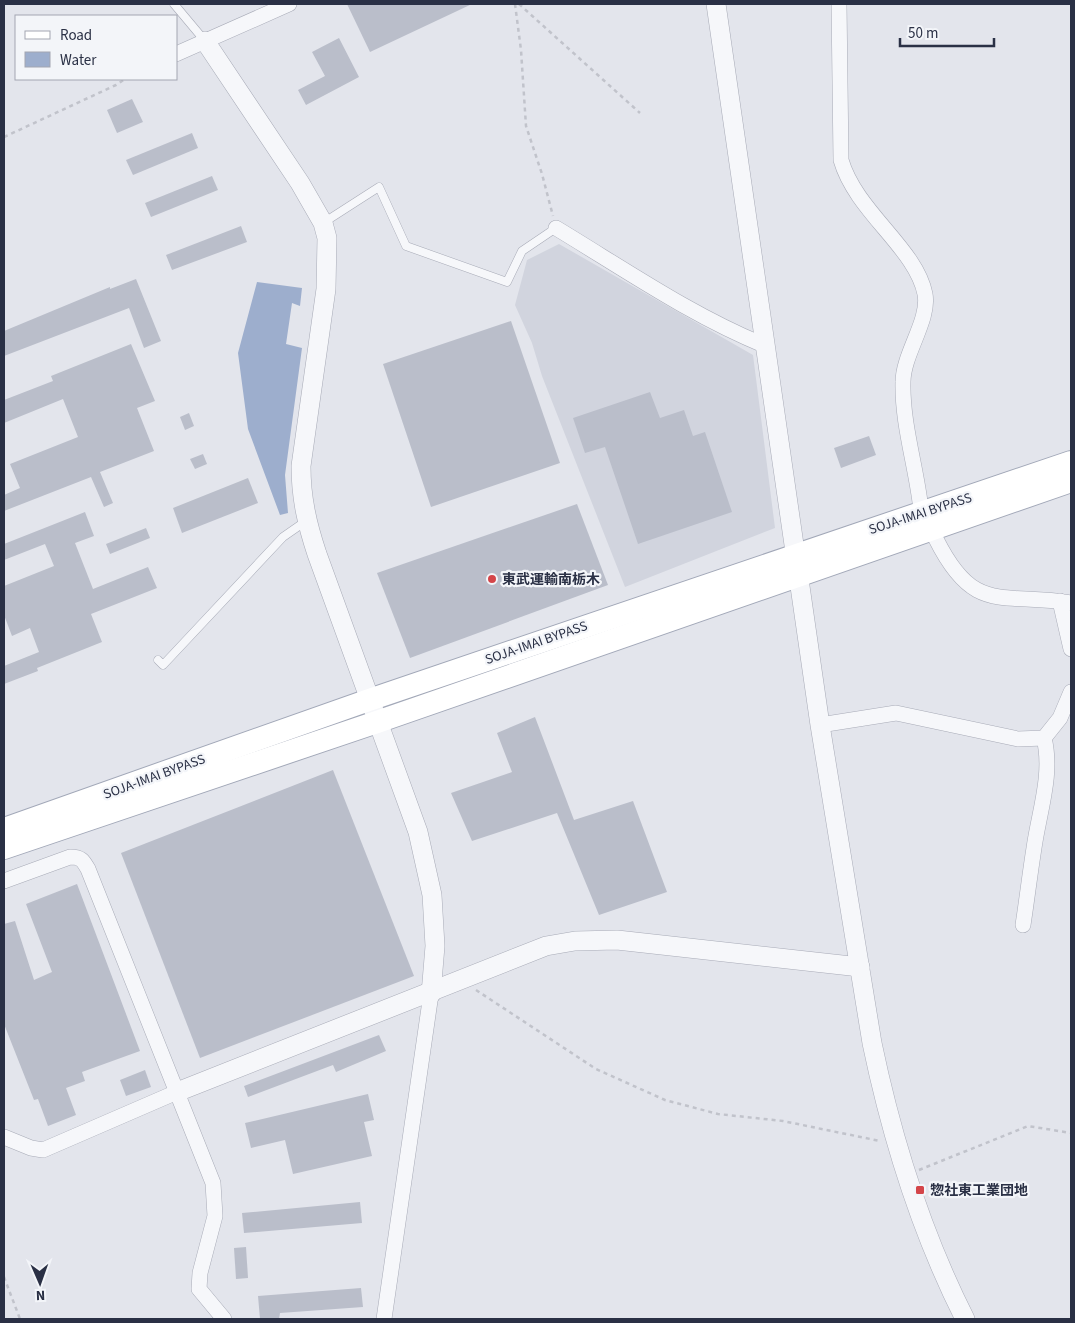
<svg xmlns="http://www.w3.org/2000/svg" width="1075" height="1323" font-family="'Source Sans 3','Noto Sans JP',sans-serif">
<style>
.built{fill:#d1d4de}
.water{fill:#9daecd}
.building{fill:#babeca}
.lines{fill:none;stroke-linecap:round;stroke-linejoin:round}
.service-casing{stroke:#a8abb7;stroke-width:9}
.minor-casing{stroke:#a8abb7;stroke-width:16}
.tertiary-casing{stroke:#a8abb7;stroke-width:20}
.primary-casing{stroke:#a2a8b8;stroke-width:24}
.path{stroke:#c1c3cb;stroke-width:2.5;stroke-dasharray:4 4;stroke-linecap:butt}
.service{stroke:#f6f7fa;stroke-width:8}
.minor{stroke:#f6f7fa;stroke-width:15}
.tertiary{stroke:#f6f7fa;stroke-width:19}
.primary{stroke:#fff;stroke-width:22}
.poi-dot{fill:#d44549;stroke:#f3f5f9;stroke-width:2}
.labels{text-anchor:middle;stroke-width:4.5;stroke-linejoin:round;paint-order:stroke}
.street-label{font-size:14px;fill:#2a3045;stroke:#f3f5f9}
.poi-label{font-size:14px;font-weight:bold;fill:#2a3045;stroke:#f3f5f9;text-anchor:start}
</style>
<rect width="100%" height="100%" fill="#e3e5ec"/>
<polygon class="built" points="559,244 753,355 775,528 625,587 542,376 532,343 515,305 527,260"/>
<polygon class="water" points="257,282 302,288 300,306 292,303 286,344 302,348 285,475 288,513 280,515 248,429 238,353"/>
<g class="building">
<polygon points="347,4 472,4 370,52"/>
<polygon points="339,38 359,77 306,105 298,90 325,76 312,52"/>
<polygon points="132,99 143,122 117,133 107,110"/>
<polygon points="192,133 198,148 133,175 126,160"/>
<polygon points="212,176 218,190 151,217 145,203"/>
<polygon points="241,226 247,242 172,270 166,255"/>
<polygon points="136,279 161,341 144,348 129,308 4,356 4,331 110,287 110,289"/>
<polygon points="511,321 560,463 431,507 383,364"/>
<polygon points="131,344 155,401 137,408 154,451 100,472 113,503 104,507 91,477 4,511 4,495 20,488 10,464 78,437 63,399 4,423 4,400 53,381 51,376"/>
<polygon points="650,392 660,418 684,410 693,436 705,432 732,512 638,544 605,447 585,453 573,418"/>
<polygon points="189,413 194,426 185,430 180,417"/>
<polygon points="869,436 876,455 841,468 834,448"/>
<polygon points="203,454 207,464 195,469 190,459"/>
<polygon points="248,478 258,503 182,533 173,508"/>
<polygon points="577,504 608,585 410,658 377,573"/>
<polygon points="85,512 94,536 75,543 93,589 148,567 157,588 91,614 102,642 37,668 38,671 4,684 4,666 39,652 30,628 12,636 4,615 4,586 54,566 45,544 4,560 4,544"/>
<polygon points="146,528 150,538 110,554 106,544"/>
<polygon points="535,717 574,820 633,801 667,892 599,915 557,813 472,841 451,793 512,772 497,733"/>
<polygon points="333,770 414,976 200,1058 121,853"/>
<polygon points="77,884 140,1051 82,1072 85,1081 66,1088 76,1115 48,1126 38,1099 34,1100 4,1024 4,924 15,921 34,980 52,972 26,904"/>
<polygon points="379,1035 386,1051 336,1072 333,1065 248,1097 244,1086"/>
<polygon points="145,1070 151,1087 126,1096 120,1080"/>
<polygon points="368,1094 374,1120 364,1122 372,1156 293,1174 285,1140 251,1148 245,1123"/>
<polygon points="360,1202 362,1223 244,1233 242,1213"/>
<polygon points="246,1247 248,1278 236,1279 234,1248"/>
<polygon points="361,1288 363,1307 280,1313 279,1319 260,1319 258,1296"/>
</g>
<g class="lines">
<g class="service-casing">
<g id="service">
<polyline points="174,4 205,41"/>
<polyline points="323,223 379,187 406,246 507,282 522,251 556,228"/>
<polyline points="158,660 163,665 283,537 306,521"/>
</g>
</g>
<g class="minor-casing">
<g id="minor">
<path d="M839 4 841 160C856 212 916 248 925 294 930 320 903 354 903 382 902 422 915 463 920 502"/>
<polyline points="176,54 289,4"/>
<path d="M556 228C624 269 692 316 766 346"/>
<path d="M936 539C974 615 1000 592 1071 603"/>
<polyline points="1060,601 1071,649"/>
<polyline points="820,725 896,713 1018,739 1044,738 1060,718 1071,692"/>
<path d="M4 881 70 857C81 857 83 860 88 869L213 1183 215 1216 200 1273 199 1289 224 1319"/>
<path d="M1023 925C1027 899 1030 873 1034 848 1039 812 1053 774 1044 738"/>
<polyline points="4,1137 31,1148 43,1150 177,1092"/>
<polyline points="384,1319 431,994"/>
</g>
</g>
<g class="tertiary-casing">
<g id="tertiary">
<path d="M716 4 820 725 872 1043C892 1139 921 1232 965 1319"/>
<path d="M205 41 300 183 323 223 327 238 326 289 301 466C301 498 307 524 317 554L418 832 432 895 435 946 431 994"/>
<polyline points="177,1092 546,946 575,941 617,940 860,967"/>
</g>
</g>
<g class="primary-casing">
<g id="primary">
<polyline points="4,829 369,700 1071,462"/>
<polyline points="4,848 377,722 1071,481"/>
</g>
</g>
<g class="path">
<polyline points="515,4 521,50 526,126 542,174 553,216"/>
<polyline points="519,4 640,113"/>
<polyline points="4,137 116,85 125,79"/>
<polyline points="476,990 596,1069 665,1100 718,1114 783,1121 880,1141"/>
<polyline points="919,1170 1028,1126 1071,1133"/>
<polyline points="4,1277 20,1319"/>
</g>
<use href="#service" class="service"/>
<use href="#minor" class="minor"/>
<use href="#tertiary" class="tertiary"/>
<use href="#primary" class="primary"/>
</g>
<g class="poi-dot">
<circle cx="492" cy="579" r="5"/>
<rect x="915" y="1185" width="10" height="10" rx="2.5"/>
</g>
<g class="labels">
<g class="street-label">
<text transform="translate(920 513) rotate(-18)" y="5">SOJA-IMAI BYPASS</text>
<text transform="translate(536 642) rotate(-19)" y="5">SOJA-IMAI BYPASS</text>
<text transform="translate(154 776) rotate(-20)" y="5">SOJA-IMAI BYPASS</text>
</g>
<g class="poi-label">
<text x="502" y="584">東武運輸南栃木</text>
<text x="930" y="1195">惣社東工業団地</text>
</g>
</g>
<rect width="1075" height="1323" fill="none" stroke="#2a3045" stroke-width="10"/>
<rect x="15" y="15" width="162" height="65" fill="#f3f5f9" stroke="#a3a6b1"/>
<rect x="25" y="31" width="25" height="8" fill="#ffffff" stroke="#a3a6b1"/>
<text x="60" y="40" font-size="15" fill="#2a3045">Road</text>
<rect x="25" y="52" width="25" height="15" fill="#9daecd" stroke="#a3a6b1"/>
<text x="60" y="65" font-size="15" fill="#2a3045">Water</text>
<g transform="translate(40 1283) rotate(178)" stroke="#f3f5f9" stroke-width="4" paint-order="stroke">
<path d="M0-4L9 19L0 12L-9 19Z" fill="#2a3045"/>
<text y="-8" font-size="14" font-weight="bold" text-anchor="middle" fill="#2a3045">N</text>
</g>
<path d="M900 38v8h94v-8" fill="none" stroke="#2a3045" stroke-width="2.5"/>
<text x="908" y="38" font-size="15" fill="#2a3045" stroke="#f3f5f9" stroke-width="4" paint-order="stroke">50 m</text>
</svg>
